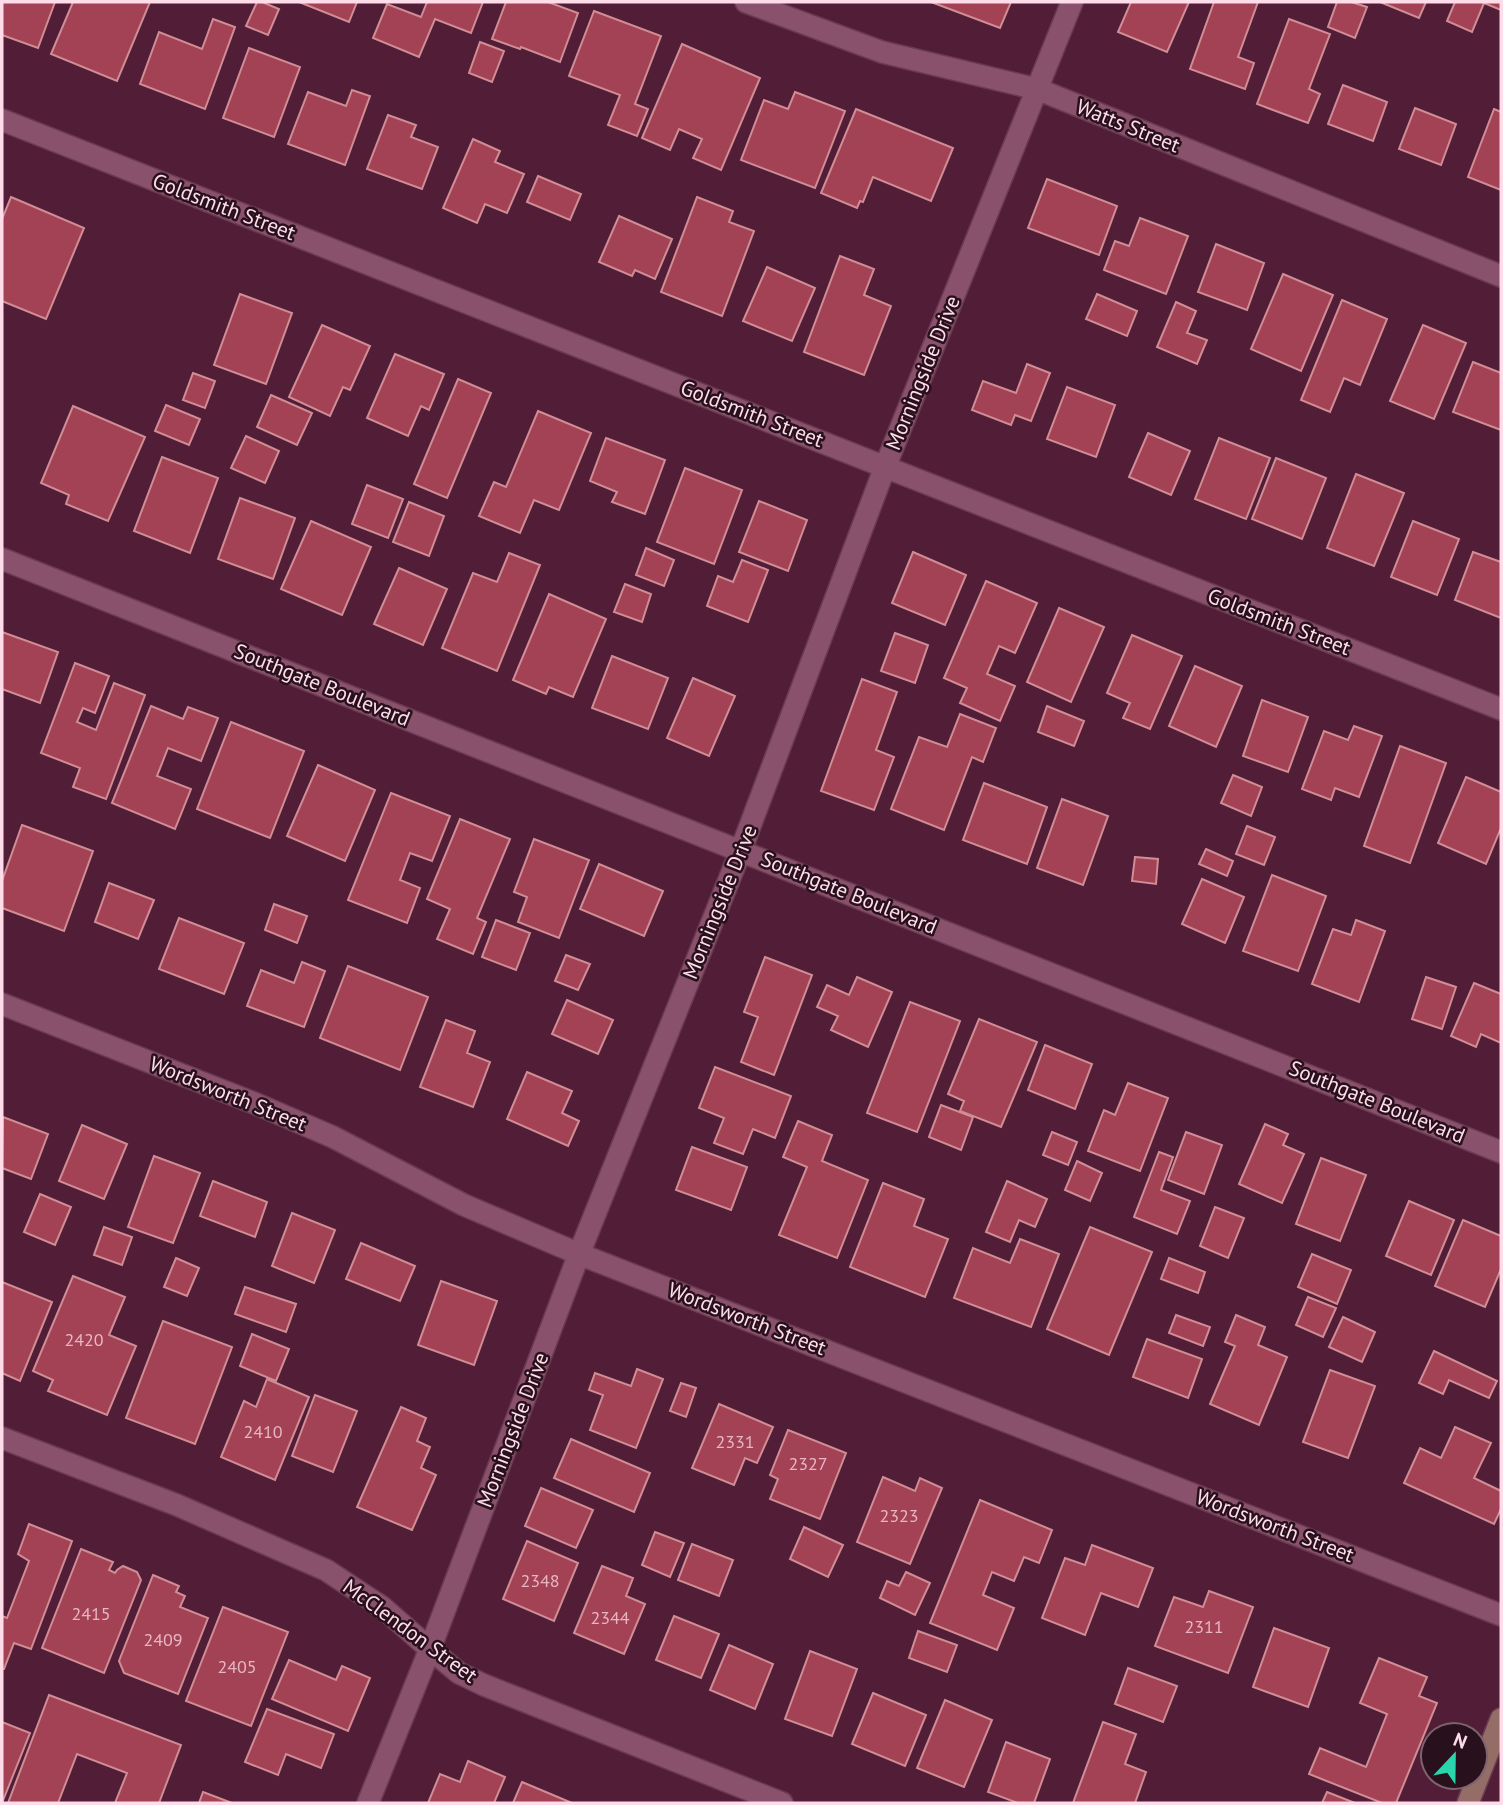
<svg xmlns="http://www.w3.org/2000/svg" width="1503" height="1805" font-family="'PT Sans',sans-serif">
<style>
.building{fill:#a24254;stroke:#d18d95;stroke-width:2}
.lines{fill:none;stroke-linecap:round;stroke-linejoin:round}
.street-casing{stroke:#693b53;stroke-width:24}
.secondary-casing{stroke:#693b53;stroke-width:24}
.street{stroke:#8a516c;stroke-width:21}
.secondary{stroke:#946d67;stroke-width:21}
.labels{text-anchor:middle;stroke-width:5;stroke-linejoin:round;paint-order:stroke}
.number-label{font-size:18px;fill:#e7b6c4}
.street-label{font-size:21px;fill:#fedcea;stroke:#28111c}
</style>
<rect width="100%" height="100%" fill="#511d37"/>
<g class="building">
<polygon points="2,2 55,2 38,48 2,35"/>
<polygon points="73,2 150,2 117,81 51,54"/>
<polygon points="257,2 262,2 279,9 268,35 246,26"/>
<polygon points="299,2 357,2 349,22"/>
<polygon points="425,2 483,2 471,33 435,19 419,57 373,38 387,4 421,17 427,2"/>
<polygon points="506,2 548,2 578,13 560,62 521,47 520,49 492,39"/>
<polygon points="931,2 1011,2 1000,28"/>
<polygon points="1131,2 1189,2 1167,52 1118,32"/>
<polygon points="1214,2 1258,2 1238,57 1254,63 1245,89 1190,69"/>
<polygon points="1337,2 1351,2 1367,7 1355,38 1328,27"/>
<polygon points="1380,2 1426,2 1419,18"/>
<polygon points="1455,2 1501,2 1501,10 1484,3 1472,32 1447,21"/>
<polygon points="594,11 661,36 635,104 648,109 637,136 608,125 620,95 569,76"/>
<polygon points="213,19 235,27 205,109 140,84 159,32 202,49"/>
<polygon points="1289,19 1330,34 1309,89 1320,94 1308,123 1257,104"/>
<polygon points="480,42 504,51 492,82 469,73"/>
<polygon points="682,44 760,78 721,170 693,158 702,139 679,129 670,150 642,138"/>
<polygon points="249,48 300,67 274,137 223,118"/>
<polygon points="1343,85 1387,102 1373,141 1328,124"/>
<polygon points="352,90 370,96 345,165 288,144 308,92 346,106"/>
<polygon points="795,92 845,111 815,188 741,160 764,100 788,109"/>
<polygon points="1415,108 1456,124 1441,165 1399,149"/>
<polygon points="856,109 953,148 931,201 873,177 863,202 860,201 857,208 821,193"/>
<polygon points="1494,109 1501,112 1501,190 1468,177"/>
<polygon points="388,115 416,125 411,137 438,147 422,189 367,169"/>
<polygon points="473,139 500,151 495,162 524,174 507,213 485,204 477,223 443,208"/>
<polygon points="538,176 581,194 570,220 527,202"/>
<polygon points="1047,179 1117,206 1099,255 1028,228"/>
<polygon points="11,197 84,228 46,319 2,301 2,219"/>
<polygon points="697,197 733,211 729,222 754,231 722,316 661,292"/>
<polygon points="619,216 672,239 655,279 635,270 632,276 599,262"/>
<polygon points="1140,218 1188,236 1166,294 1104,270 1115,241 1129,246"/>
<polygon points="1216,244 1264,263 1247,310 1198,292"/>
<polygon points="840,256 874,269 864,295 891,306 864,375 804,352"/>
<polygon points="767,267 815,288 792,341 743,321"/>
<polygon points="1283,274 1333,295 1301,371 1251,349"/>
<polygon points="240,294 292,313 266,384 214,365"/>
<polygon points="1097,294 1137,311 1127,336 1086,319"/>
<polygon points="1342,300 1387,319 1360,385 1344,378 1330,412 1301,400"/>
<polygon points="1176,302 1196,311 1187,333 1207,340 1197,364 1157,347"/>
<polygon points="322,325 370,346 350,390 343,387 330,416 289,397"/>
<polygon points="1423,325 1466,343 1434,419 1390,401"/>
<polygon points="395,354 444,374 429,410 421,406 408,436 367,418"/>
<polygon points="1473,362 1501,373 1501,430 1453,412"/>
<polygon points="1027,364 1050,373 1031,421 1015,415 1011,425 972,410 983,381 1016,393"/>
<polygon points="193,373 215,381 205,408 183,400"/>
<polygon points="458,379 491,393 447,498 414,484"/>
<polygon points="1067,387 1115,405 1096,457 1047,439"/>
<polygon points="271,395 312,413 297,445 257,427"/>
<polygon points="166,405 200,419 189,445 155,431"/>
<polygon points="73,406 145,437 108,521 66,504 69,495 41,483"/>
<polygon points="538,411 591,433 559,510 534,500 520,533 479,516 494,482 506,487"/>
<polygon points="1148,433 1190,451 1171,495 1129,477"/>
<polygon points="246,436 279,451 265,483 231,468"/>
<polygon points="606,438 665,460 645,514 612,502 617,492 590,481"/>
<polygon points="1219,438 1270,458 1246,519 1195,499"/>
<polygon points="162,457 218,478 190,553 134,531"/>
<polygon points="1276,458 1326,478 1302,539 1252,519"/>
<polygon points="685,468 742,490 714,564 657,542"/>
<polygon points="1356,474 1404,493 1374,566 1327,548"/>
<polygon points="367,485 403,499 388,538 352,524"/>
<polygon points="240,498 295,518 273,579 218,559"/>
<polygon points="759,501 807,520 788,571 739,552"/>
<polygon points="409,502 444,516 429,556 393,542"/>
<polygon points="311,521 371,547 342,615 281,589"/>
<polygon points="1413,521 1459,539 1437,595 1391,577"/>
<polygon points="646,548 674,560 664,586 636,575"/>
<polygon points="913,552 966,575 945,625 892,603"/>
<polygon points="1473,552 1501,562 1501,618 1455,600"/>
<polygon points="509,553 540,565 497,671 442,648 473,573 497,582"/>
<polygon points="742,560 768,570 748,622 707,606 718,576 733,582"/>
<polygon points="399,568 447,589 423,645 374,624"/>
<polygon points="986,581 1037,603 1015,653 999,646 987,674 1015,686 1000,721 960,703 967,688 944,678"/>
<polygon points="625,584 651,594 642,622 614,612"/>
<polygon points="549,594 606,619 573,697 549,687 546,694 513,680"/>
<polygon points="1059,608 1104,627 1071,702 1027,682"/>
<polygon points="2,632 58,652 40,703 2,689"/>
<polygon points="895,633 928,645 915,683 881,671"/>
<polygon points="1132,635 1182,656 1150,729 1123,718 1130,703 1107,693"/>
<polygon points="612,656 668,678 648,729 592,708"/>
<polygon points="75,663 109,676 95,713 83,708 77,722 96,730 114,683 145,695 106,799 73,787 80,768 41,753"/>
<polygon points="1195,666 1242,686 1216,747 1169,726"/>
<polygon points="693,678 735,696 709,756 667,738"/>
<polygon points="862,679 897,692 876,750 894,757 874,810 821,791"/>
<polygon points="1262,700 1308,717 1288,772 1243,756"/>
<polygon points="151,706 183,719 188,707 218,718 201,761 168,748 157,776 191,789 175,829 112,803"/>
<polygon points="1047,706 1084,721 1074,746 1038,732"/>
<polygon points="960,714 996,728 983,762 972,757 944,830 891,809 919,737 947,747"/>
<polygon points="231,722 304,751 270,838 197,809"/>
<polygon points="1354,726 1382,736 1359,797 1335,788 1331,800 1302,789 1324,731 1348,740"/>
<polygon points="1400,746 1446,763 1410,863 1364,846"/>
<polygon points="318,765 375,790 345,861 287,836"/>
<polygon points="1233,775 1262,787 1251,816 1221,803"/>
<polygon points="1466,777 1501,792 1501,828 1486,864 1438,843"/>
<polygon points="984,783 1047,807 1027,864 963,840"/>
<polygon points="391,793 450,816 432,861 410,853 400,880 420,888 407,923 348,900"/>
<polygon points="1062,799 1108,816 1083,885 1037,868"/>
<polygon points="460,819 510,839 477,918 486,922 473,954 437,939 450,909 427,899"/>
<polygon points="22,825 93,851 64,931 2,908 2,881"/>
<polygon points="1247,826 1275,837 1264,865 1236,854"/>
<polygon points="534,839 589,860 559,938 518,922 527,897 514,892"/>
<polygon points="1206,849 1233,861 1227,876 1199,864"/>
<polygon points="1135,857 1158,859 1156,884 1132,881"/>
<polygon points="599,864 663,891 644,936 580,909"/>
<polygon points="1272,875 1326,896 1298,971 1243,951"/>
<polygon points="1202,879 1244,897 1225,943 1182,924"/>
<polygon points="109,883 154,900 138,939 95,922"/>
<polygon points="274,904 307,916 297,943 265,930"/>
<polygon points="179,918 244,943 224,994 159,969"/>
<polygon points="496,920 530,933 516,970 482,957"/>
<polygon points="1356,920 1385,931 1359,1002 1312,984 1333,929 1351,935"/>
<polygon points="566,955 590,964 578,990 555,981"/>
<polygon points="765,957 812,975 774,1075 741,1062 758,1017 744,1012"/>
<polygon points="302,962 325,971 304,1027 247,1006 261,970 294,983"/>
<polygon points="348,966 428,997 400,1070 320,1038"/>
<polygon points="857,977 892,992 868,1047 831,1030 838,1016 817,1007 827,985 849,995"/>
<polygon points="1426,977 1456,987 1442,1029 1412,1019"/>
<polygon points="1474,983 1501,994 1501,1043 1481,1034 1476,1047 1451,1036"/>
<polygon points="567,1000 613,1020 598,1054 552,1034"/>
<polygon points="910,1002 960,1021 917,1132 867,1113"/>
<polygon points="979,1019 1037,1042 1001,1127 960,1111 964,1101 948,1094"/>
<polygon points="446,1020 475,1031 467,1053 490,1062 473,1107 420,1087"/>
<polygon points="1045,1045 1092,1064 1075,1109 1028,1090"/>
<polygon points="715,1067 791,1096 775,1138 753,1129 743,1154 714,1143 724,1118 699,1108"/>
<polygon points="527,1072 572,1091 562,1113 579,1121 568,1146 507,1119"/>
<polygon points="1128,1083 1168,1098 1140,1171 1088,1151 1104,1110 1115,1115"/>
<polygon points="941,1105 973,1117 961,1150 929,1137"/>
<polygon points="3,1117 48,1134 31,1179 2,1168"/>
<polygon points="798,1121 832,1135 822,1161 868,1180 837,1258 779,1235 807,1167 783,1157"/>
<polygon points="1265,1124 1288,1134 1283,1145 1304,1154 1282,1203 1239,1184"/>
<polygon points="82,1125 127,1144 104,1199 59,1181"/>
<polygon points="1052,1132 1077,1142 1068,1165 1043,1155"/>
<polygon points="1186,1132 1222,1145 1204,1194 1168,1180"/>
<polygon points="692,1147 747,1167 731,1210 676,1190"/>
<polygon points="1159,1152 1173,1157 1161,1190 1190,1201 1177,1234 1134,1217"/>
<polygon points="154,1156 200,1173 173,1243 128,1227"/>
<polygon points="1321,1158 1366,1175 1340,1241 1296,1224"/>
<polygon points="1077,1161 1102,1173 1090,1201 1065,1190"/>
<polygon points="213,1181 267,1202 255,1237 200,1216"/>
<polygon points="1007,1181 1047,1199 1035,1227 1019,1220 1010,1242 986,1232"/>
<polygon points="883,1183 924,1199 914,1226 948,1239 925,1297 850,1267"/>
<polygon points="40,1194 71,1207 55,1245 24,1232"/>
<polygon points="1409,1201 1454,1220 1431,1275 1386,1256"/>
<polygon points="1215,1207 1244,1218 1228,1258 1200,1246"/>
<polygon points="292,1213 335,1230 314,1283 272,1266"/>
<polygon points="1463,1220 1501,1236 1501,1269 1485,1307 1435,1286"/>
<polygon points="104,1227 132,1237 122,1265 94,1255"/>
<polygon points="1090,1227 1152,1252 1109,1355 1047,1329"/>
<polygon points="1020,1239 1059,1254 1031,1327 954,1298 973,1248 1010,1263"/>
<polygon points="361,1243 415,1266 400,1301 346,1279"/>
<polygon points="1312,1254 1351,1270 1337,1304 1298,1287"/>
<polygon points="176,1258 199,1268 187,1296 164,1287"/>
<polygon points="1169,1258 1205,1272 1198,1293 1161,1279"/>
<polygon points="73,1276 125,1297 109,1335 136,1346 107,1415 48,1391 53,1380 33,1371"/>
<polygon points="441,1281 497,1301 474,1365 418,1345"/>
<polygon points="2,1282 52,1302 20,1381 2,1373"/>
<polygon points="245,1287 296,1304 286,1332 235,1314"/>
<polygon points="1308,1297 1336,1308 1323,1337 1296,1325"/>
<polygon points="1176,1315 1210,1327 1203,1346 1169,1333"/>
<polygon points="1236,1315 1265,1327 1258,1345 1287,1357 1259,1425 1210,1404 1235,1346 1225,1342"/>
<polygon points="1343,1317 1375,1332 1362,1362 1329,1347"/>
<polygon points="163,1321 232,1347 195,1444 126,1418"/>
<polygon points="252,1334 289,1349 276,1381 240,1366"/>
<polygon points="1147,1339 1202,1359 1188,1398 1133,1377"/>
<polygon points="1434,1351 1497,1381 1489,1398 1449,1380 1443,1394 1419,1383"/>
<polygon points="637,1369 663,1379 636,1448 590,1430 603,1395 589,1390 595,1373 631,1386"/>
<polygon points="1330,1370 1375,1386 1348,1458 1303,1442"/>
<polygon points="267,1379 309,1397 275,1480 221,1457 244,1401 256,1407"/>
<polygon points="681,1383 696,1388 686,1417 670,1411"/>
<polygon points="315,1395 357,1411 333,1472 292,1456"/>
<polygon points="719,1404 773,1427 757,1463 745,1458 734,1485 692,1468"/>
<polygon points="401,1407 426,1418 417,1441 430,1447 421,1468 436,1475 412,1530 357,1507"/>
<polygon points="1455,1427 1491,1443 1474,1478 1501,1491 1501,1509 1494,1524 1404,1483 1420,1448 1441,1458"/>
<polygon points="788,1430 846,1453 820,1519 770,1499 778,1479 770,1475"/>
<polygon points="571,1439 650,1473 634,1512 554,1478"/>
<polygon points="883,1477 915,1491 920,1478 942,1488 910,1564 857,1542"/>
<polygon points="541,1488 593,1510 576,1548 525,1526"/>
<polygon points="980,1500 1052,1530 1039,1563 1024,1557 1014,1581 992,1572 983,1595 1014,1608 997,1650 930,1623"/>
<polygon points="29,1524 72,1541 31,1649 14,1643 4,1669 2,1669 2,1616 7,1618 29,1561 18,1554"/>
<polygon points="804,1527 843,1545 828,1577 790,1559"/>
<polygon points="655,1532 684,1543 670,1577 642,1565"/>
<polygon points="527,1541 578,1563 554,1621 503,1599"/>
<polygon points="692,1544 733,1560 719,1596 678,1580"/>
<polygon points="1092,1545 1153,1568 1138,1607 1101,1593 1085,1635 1042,1618 1065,1558 1085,1565"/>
<polygon points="81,1549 113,1562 109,1570 115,1573 117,1570 123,1566 137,1572 141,1580 104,1673 42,1648"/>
<polygon points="602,1566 633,1578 626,1596 645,1604 624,1654 574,1633"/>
<polygon points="906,1572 930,1583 915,1615 880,1598 887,1581 899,1586"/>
<polygon points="153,1575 179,1586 176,1592 185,1596 180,1607 208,1618 178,1694 124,1673 119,1661"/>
<polygon points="1209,1591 1253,1607 1228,1673 1155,1646 1174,1597 1203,1607"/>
<polygon points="223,1607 288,1632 251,1726 186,1701"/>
<polygon points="674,1616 719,1634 701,1678 656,1660"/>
<polygon points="1274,1628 1329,1648 1308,1707 1253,1687"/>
<polygon points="918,1631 957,1645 947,1672 909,1658"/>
<polygon points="729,1645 773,1664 755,1709 710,1690"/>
<polygon points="810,1651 857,1669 832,1736 785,1719"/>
<polygon points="1379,1658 1427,1677 1419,1696 1437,1703 1396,1803 1382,1803 1309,1774 1320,1748 1366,1767 1387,1714 1360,1703"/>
<polygon points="289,1660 336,1680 342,1666 370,1678 348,1731 272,1699"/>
<polygon points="1128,1668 1177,1686 1163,1722 1115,1704"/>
<polygon points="873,1693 926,1715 905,1766 852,1744"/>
<polygon points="49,1695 181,1745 159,1803 115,1803 127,1773 77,1754 58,1803 8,1803"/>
<polygon points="945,1700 992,1720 964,1787 917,1768"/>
<polygon points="267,1709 334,1734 321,1768 286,1754 278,1775 245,1762"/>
<polygon points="2,1722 30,1733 2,1803"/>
<polygon points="1103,1722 1136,1734 1125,1764 1146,1772 1135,1803 1073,1803"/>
<polygon points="1006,1742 1050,1759 1034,1803 1018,1803 988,1792"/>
<polygon points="468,1761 505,1777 494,1803 428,1803 440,1774 460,1782"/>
<polygon points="522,1782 572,1803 513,1803"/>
<polygon points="203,1792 232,1803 199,1803"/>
<polygon points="1327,1792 1355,1803 1322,1803"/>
</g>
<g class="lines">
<g class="street-casing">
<g id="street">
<polyline points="746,2 882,52 1037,89 1501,276"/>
<polyline points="2,120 1501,709"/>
<polyline points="2,559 1501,1152"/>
<polyline points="2,1004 254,1103 333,1137 464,1205 579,1254 1501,1615"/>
<polyline points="2,1438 177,1505 326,1570 382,1607 430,1649 459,1673 484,1685 782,1803"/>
<polyline points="368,1803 430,1649 579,1254 741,850 885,467 1072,2"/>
</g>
</g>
<g class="secondary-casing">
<polyline id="secondary" points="1468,1803 1501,1719"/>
</g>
<use href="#street" class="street"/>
<use href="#secondary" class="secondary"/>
</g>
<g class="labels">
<g class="number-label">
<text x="84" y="1346">2420</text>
<text x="263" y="1438">2410</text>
<text x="735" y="1448">2331</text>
<text x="808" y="1470">2327</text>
<text x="899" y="1522">2323</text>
<text x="540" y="1587">2348</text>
<text x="91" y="1620">2415</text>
<text x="610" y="1624">2344</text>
<text x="1204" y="1633">2311</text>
<text x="163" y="1646">2409</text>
<text x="237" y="1673">2405</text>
</g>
<g class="street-label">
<text transform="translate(1128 126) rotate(22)" y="7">Watts Street</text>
<text transform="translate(224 207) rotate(21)" y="7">Goldsmith Street</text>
<text transform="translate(923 373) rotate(-68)" y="7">Morningside Drive</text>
<text transform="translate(752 414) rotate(21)" y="7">Goldsmith Street</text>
<text transform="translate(1279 622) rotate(21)" y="7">Goldsmith Street</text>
<text transform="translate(322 685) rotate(22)" y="7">Southgate Boulevard</text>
<text transform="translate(849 893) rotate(22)" y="7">Southgate Boulevard</text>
<text transform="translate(720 902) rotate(-68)" y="7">Morningside Drive</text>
<text transform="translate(228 1094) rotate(22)" y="7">Wordsworth Street</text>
<text transform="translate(1377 1102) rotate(22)" y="7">Southgate Boulevard</text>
<text transform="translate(747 1319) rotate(21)" y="7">Wordsworth Street</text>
<text transform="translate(513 1430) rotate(-69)" y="7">Morningside Drive</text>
<text transform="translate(1275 1526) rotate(21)" y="7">Wordsworth Street</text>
<text transform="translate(410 1631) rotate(36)" y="7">McClendon Street</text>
</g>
</g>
<rect width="1503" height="1805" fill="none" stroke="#fedcea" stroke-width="7"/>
<g transform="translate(1454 1756) rotate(22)"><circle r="33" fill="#28111c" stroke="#7e626e" stroke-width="2"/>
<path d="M0-5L12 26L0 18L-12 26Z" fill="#2bd5ac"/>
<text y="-10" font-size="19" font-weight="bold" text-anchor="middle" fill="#fedcea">N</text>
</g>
</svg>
